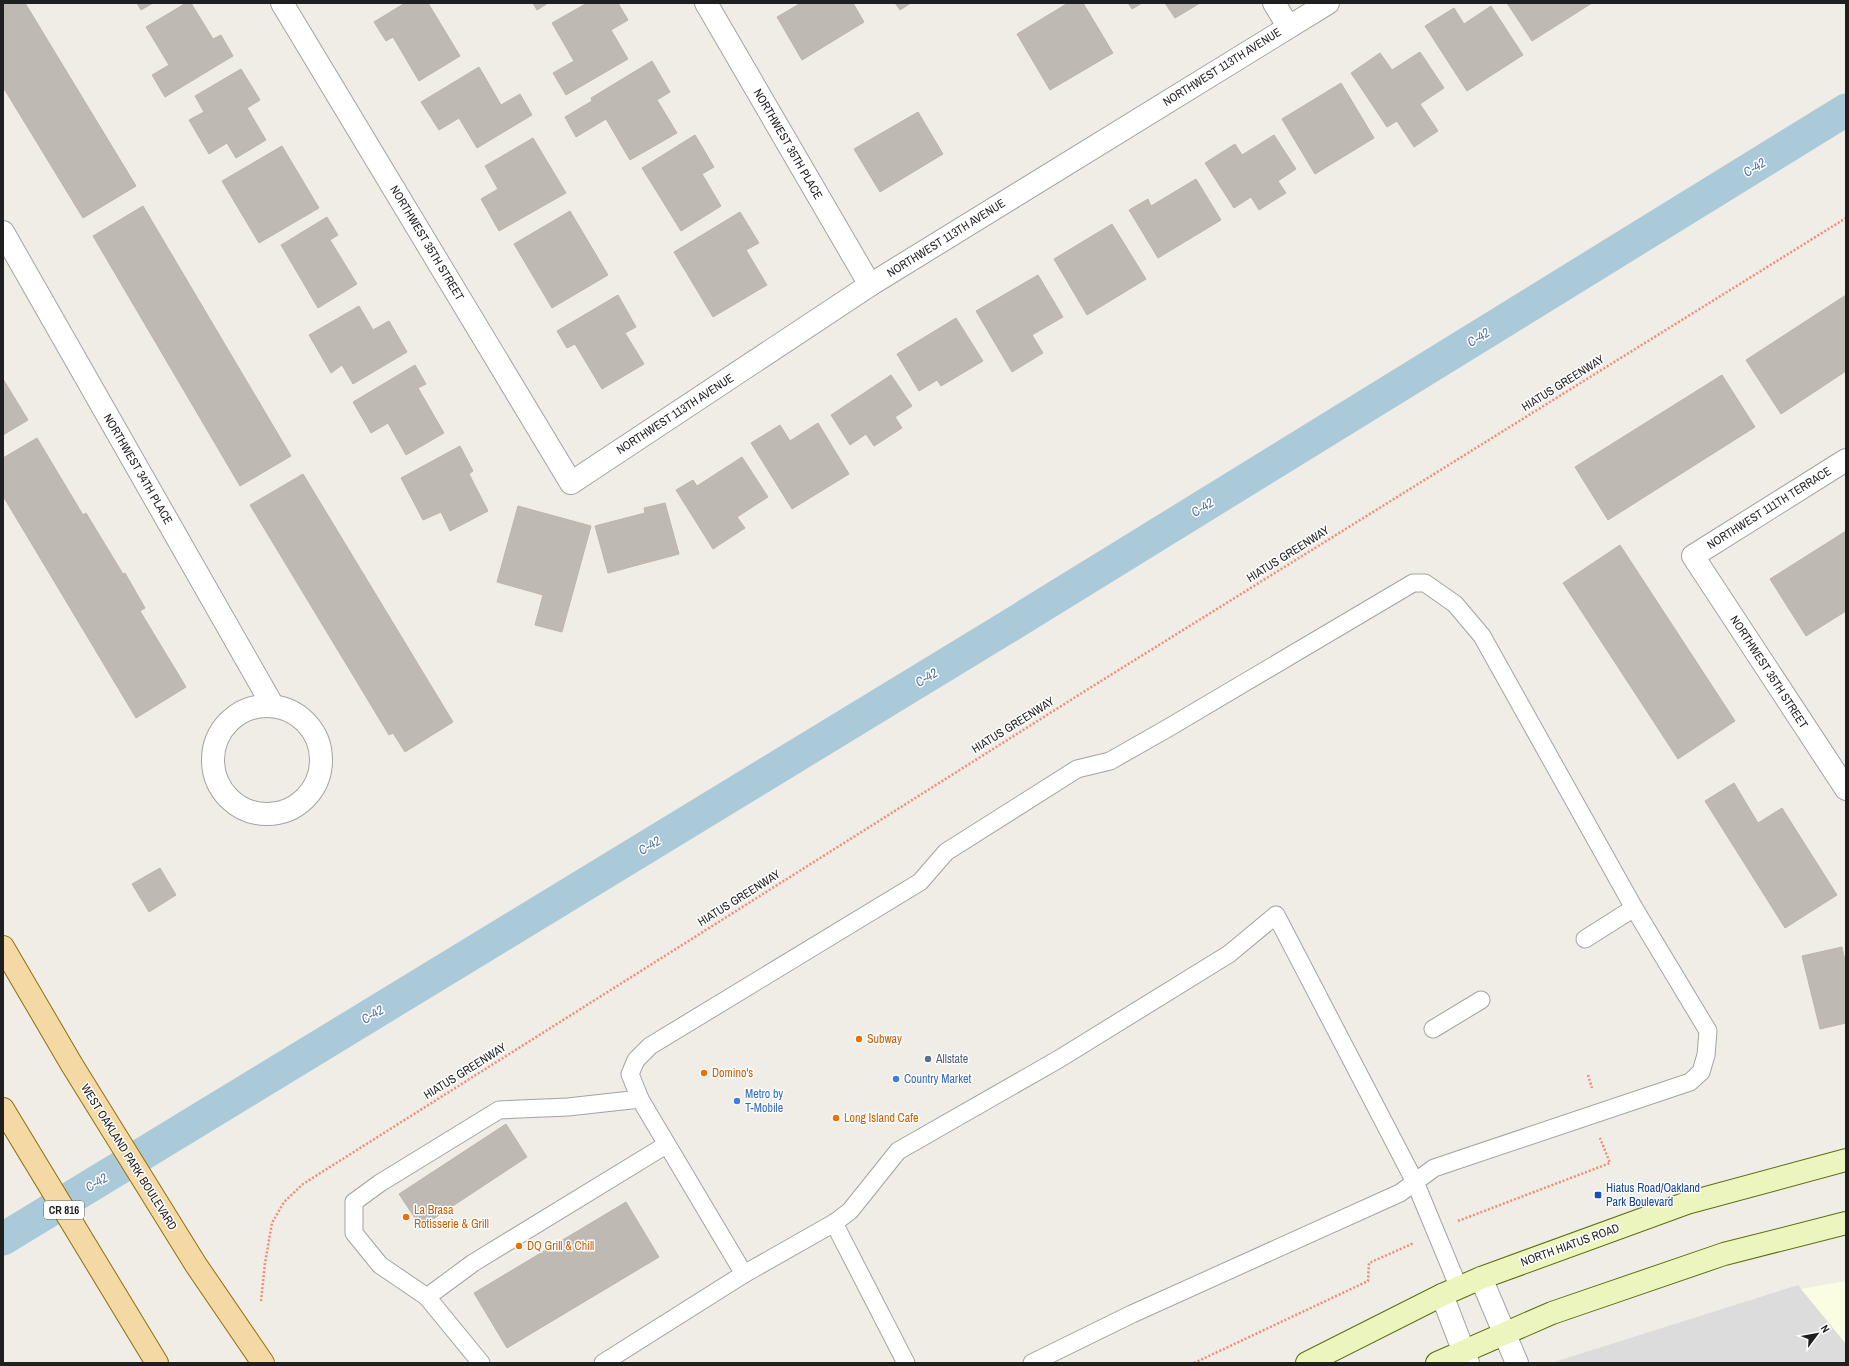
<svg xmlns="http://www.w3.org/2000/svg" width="1849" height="1366" font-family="'Archivo Narrow',sans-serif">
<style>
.residential{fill:#dddcdc}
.education{fill:#fafde1}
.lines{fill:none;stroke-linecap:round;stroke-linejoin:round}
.canal{stroke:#aacad9;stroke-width:33}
.building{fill:#bfb9b3;stroke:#bfb5a9}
.lane-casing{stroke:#a3a3a3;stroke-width:19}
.street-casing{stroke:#a3a3a3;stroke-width:24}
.secondary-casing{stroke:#5b6e0e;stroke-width:24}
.primary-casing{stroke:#8e6f0c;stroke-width:24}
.path{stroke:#ef8e77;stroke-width:2.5;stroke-dasharray:2 2;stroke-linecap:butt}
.lane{stroke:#fff;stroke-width:17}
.street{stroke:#fff;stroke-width:22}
.secondary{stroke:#edf5be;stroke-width:22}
.primary{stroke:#f5d9a5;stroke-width:22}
.food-dot{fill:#e8710a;stroke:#fff;stroke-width:1.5}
.service-dot{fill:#5c6f8a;stroke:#fff;stroke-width:1.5}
.shop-dot{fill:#3f7fe0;stroke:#fff;stroke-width:1.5}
.transit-dot{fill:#1a4fb4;stroke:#fff;stroke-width:1.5}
.labels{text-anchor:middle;stroke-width:3;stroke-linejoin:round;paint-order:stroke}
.shield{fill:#fff;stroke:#626262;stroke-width:1}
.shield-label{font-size:11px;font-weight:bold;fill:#1f1f1f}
.street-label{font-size:12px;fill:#1f1f1f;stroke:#fff}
.food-label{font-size:12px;fill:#c56008;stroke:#fff;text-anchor:start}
.service-label{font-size:12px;fill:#4e5e75;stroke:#fff;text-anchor:start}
.shop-label{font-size:12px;fill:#366cbe;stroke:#fff;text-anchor:start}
.transit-label{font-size:12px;fill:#164399;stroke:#fff;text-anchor:start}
.water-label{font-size:13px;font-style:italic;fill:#5275a7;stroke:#fff}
</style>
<rect width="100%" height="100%" fill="#efede6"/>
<polygon class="residential" points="1798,1285 1846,1343 1846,1363 1551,1363"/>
<polygon class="education" points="1846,1281 1846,1344 1801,1289"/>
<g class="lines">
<polyline class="canal" points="3,1239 1001,631 1846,110"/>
</g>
<g class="building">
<polygon points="3,3 25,3 136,186 83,218 3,87"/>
<polygon points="137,3 153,3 141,10"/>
<polygon points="186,3 191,3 213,39 221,35 233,56 165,97 152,75 169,65 146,27"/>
<polygon points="405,3 428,3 460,56 419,81 393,37 386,41 374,22"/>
<polygon points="533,3 548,3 537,10"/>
<polygon points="587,3 618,3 628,20 611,30 628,59 566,95 553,73 574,61 552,23"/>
<polygon points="801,3 853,3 864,22 802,60 777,17"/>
<polygon points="895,3 911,3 900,10"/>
<polygon points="1068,3 1083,3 1113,53 1050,90 1017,34"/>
<polygon points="1128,3 1142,3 1132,9"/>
<polygon points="1165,3 1200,3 1175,18"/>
<polygon points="1507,3 1592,3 1532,41"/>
<polygon points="1491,6 1523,55 1467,91 1425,26 1454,8 1464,24"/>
<polygon points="1420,52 1444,88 1420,104 1438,131 1414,147 1397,121 1387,127 1351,73 1380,53 1392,70"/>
<polygon points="652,61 670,92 657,100 677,133 630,160 606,119 576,137 565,117 592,101 591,98"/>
<polygon points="479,67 501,105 520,94 532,115 477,148 459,118 439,130 421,102"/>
<polygon points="241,69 260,100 247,108 266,140 236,158 227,143 209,154 189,120 204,112 195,96"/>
<polygon points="1341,83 1374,138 1315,174 1282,119"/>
<polygon points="918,112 943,154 880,192 854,149"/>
<polygon points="695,135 714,167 702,174 721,206 681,231 642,168"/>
<polygon points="1274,135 1296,169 1278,181 1286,193 1259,210 1251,197 1234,208 1205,163 1235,144 1242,155"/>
<polygon points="533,138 566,193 499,231 481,199 498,189 485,166"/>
<polygon points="282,146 319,208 259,243 222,181"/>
<polygon points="1196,179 1221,220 1158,258 1129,210 1148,199 1151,206"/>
<polygon points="143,206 291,456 240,486 93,236"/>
<polygon points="570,211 608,275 552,308 514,244"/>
<polygon points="740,212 759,243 746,250 767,285 713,317 674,252"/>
<polygon points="327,217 338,235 330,240 357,284 318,308 281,245"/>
<polygon points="1112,224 1146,279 1087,315 1054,259"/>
<polygon points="1038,275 1063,317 1032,335 1043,353 1012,372 976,311"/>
<polygon points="618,295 636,327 625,333 644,364 602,389 575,344 567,348 557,331"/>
<polygon points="1846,295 1846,371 1781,414 1746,360"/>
<polygon points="359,306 373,330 389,321 407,352 353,384 342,365 331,373 309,335"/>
<polygon points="956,318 983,361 941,386 937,380 919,391 897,354"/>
<polygon points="415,365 426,384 418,388 444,433 406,455 388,423 371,433 353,402"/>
<polygon points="891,375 912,406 895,417 902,428 874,446 866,434 850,445 831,415"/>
<polygon points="1722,375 1755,427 1608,520 1575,467"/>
<polygon points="3,379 28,420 3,435"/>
<polygon points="818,423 849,474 792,509 751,443 780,425 790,441"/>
<polygon points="37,438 83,515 86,513 123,574 125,573 145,608 140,611 186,687 136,718 3,496 3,458"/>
<polygon points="460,446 473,471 469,474 488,511 450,531 441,512 423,520 401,478"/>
<polygon points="742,457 768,497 737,517 745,528 713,549 676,490 693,480 697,486"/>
<polygon points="303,474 453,722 405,752 393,733 389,735 250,505"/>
<polygon points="665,503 679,554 608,573 595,526 645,513 644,508"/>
<polygon points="518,506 591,526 562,632 535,625 543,595 497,582"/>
<polygon points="1846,531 1846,611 1806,636 1770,579"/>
<polygon points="1620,545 1735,721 1678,759 1563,583"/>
<polygon points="1734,783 1758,823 1782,808 1837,895 1785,928 1705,801"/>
<polygon points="160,868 176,895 149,912 132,884"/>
<polygon points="1842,947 1844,957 1846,957 1846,1023 1820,1029 1802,956"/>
<polygon points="506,1124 527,1157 421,1227 399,1194"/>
<polygon points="626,1202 659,1257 507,1348 474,1293"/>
</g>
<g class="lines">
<g class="lane-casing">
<g id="lane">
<polyline points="1585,939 1634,908"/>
<polyline points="1433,1029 1481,1000"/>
<polyline points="834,1223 906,1363"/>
<polyline points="744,1274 640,1099 630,1074 636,1060 650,1046 920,882 946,852 1077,769 1110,761 1168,728 1413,583 1425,583 1455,604 1482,636 1634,908 1708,1031 1706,1055 1701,1072 1690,1082 1434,1168 1400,1193 1132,1314 1032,1363"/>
<polyline points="427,1297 380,1265 354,1233 354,1202 380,1183 499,1110 568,1107 640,1099"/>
<polyline points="481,1363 427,1297 473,1263 666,1145"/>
<polyline points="603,1363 744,1274 834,1223 850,1211 898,1151 1059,1059 1229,954 1276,915 1415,1182 1459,1288"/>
</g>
</g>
<g class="street-casing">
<g id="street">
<polyline points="282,3 571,483 870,285 1328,3"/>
<polyline points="706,3 870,285"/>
<polyline points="1274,3 1288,26"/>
<polyline points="3,232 273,706"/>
<polyline points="1846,460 1693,556 1846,789"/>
<circle cx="267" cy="760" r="54"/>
<polyline points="1481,1278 1517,1363"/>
<polyline points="1442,1295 1468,1363"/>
</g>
</g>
<g class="secondary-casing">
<g id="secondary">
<polyline points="1307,1363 1442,1295 1481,1278 1687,1203 1846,1160"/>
<polyline points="1437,1363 1552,1313 1724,1254 1846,1223"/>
</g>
</g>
<g class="primary-casing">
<g id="primary">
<polyline points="3,947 72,1065 196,1265 263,1363"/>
<polyline points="3,1109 157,1363"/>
</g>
</g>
<g class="path">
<polyline points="1588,1075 1592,1088"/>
<polyline points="1458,1221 1610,1163 1600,1138"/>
<polyline points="261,1301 265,1263 272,1223 284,1202 303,1184 1093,686 1846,218"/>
<polyline points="1194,1363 1368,1281 1369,1263 1414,1243"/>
</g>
<use href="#lane" class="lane"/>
<use href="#street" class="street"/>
<use href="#secondary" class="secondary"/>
<use href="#primary" class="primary"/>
</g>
<g class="food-dot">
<circle cx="859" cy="1039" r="4"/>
<circle cx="704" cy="1073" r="4"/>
<circle cx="836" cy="1118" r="4"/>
<circle cx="406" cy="1217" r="4"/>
<circle cx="519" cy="1246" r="4"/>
</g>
<circle class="service-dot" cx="928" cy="1059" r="4"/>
<g class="shop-dot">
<circle cx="896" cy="1079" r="4"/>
<circle cx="737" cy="1101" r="4"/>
</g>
<rect class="transit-dot" x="1594" y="1191" width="8" height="8" rx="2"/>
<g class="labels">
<rect class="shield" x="44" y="1201" width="40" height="18" rx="3"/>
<g class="shield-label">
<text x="64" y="1214">CR 816</text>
</g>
<g class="street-label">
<text transform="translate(1222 67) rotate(-32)" y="4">NORTHWEST 113TH AVENUE</text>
<text transform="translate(788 144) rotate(60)" y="4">NORTHWEST 35TH PLACE</text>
<text transform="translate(946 238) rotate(-32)" y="4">NORTHWEST 113TH AVENUE</text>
<text transform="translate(427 243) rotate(59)" y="4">NORTHWEST 35TH STREET</text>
<text transform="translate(1563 383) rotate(-32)" y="4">HIATUS GREENWAY</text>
<text transform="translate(675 414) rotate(-33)" y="4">NORTHWEST 113TH AVENUE</text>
<text transform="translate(138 469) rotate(60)" y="4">NORTHWEST 34TH PLACE</text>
<text transform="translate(1769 508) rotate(-32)" y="4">NORTHWEST 111TH TERRACE</text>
<text transform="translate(1288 554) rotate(-32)" y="4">HIATUS GREENWAY</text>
<text transform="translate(1769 672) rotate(57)" y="4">NORTHWEST 35TH STREET</text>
<text transform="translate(1013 725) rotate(-32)" y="4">HIATUS GREENWAY</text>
<text transform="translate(739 898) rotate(-32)" y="4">HIATUS GREENWAY</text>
<text transform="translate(465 1071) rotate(-32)" y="4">HIATUS GREENWAY</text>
<text transform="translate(129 1157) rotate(58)" y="4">WEST OAKLAND PARK BOULEVARD</text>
<text transform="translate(1570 1245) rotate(-20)" y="4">NORTH HIATUS ROAD</text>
</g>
<g class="food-label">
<text x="867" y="1043">Subway</text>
<text x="712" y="1077">Domino's</text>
<text x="844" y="1122">Long Island Cafe</text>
<text x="414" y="1214">La Brasa<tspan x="414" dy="14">Rotisserie &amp; Grill</tspan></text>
<text x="527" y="1250">DQ Grill &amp; Chill</text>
</g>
<g class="service-label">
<text x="936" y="1063">Allstate</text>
</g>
<g class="shop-label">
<text x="904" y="1083">Country Market</text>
<text x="745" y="1098">Metro by<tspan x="745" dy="14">T-Mobile</tspan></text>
</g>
<g class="transit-label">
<text x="1606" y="1192">Hiatus Road/Oakland<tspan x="1606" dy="14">Park Boulevard</tspan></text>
</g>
<g class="water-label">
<text transform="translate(1754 167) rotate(-32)" y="5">C-42</text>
<text transform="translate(1478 337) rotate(-32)" y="5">C-42</text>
<text transform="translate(1202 507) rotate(-32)" y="5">C-42</text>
<text transform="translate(926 677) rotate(-31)" y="5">C-42</text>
<text transform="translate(649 845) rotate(-31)" y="5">C-42</text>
<text transform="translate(372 1014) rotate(-31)" y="5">C-42</text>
<text transform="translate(96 1182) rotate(-31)" y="5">C-42</text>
</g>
</g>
<rect width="1849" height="1366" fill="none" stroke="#1f1f1f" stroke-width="8"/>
<g transform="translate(1817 1334) rotate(58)" stroke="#ffffff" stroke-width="3" paint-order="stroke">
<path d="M0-3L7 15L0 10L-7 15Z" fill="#1f1f1f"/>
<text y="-6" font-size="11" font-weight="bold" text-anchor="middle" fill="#1f1f1f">N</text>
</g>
</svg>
